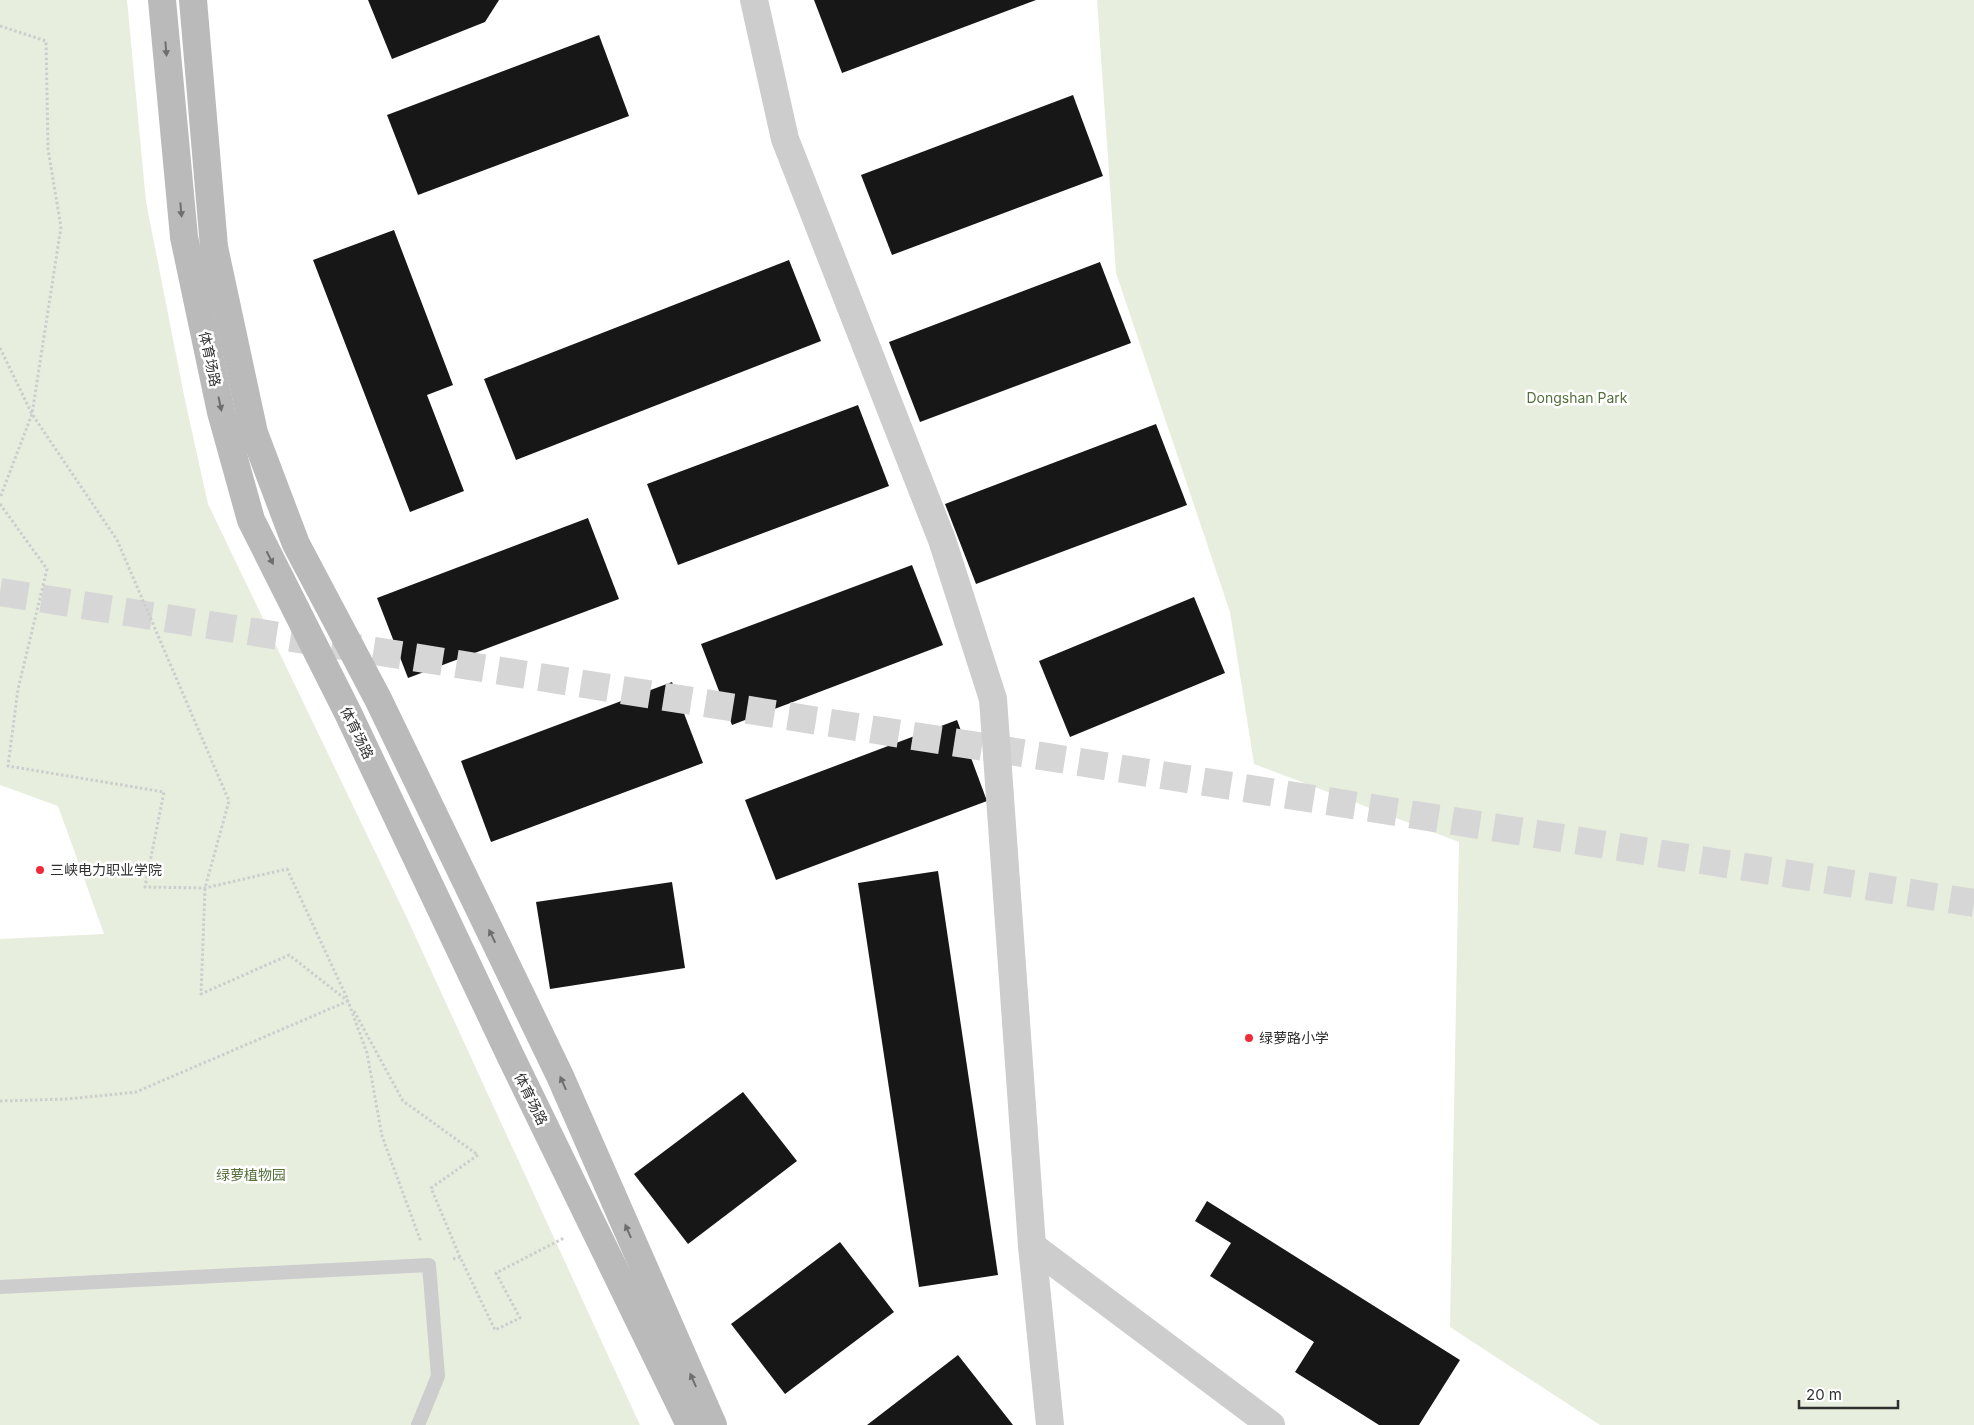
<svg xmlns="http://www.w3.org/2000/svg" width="1974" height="1425" font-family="Inter,'Noto Sans SC',sans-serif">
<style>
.green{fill:#e7eede}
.building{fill:#171717}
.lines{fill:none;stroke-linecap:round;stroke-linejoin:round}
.primary-tunnel{stroke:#d6d6d6;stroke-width:28;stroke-dasharray:28 14;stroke-linecap:butt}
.path{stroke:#cdcdcd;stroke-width:3;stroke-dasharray:2.5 2.5;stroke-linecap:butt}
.lane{stroke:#cdcdcd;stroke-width:14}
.street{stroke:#cdcdcd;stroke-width:28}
.secondary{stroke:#bababa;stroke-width:28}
.oneway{fill:#6e6e6e}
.poi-dot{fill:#ef2b3a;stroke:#fff;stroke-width:2}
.labels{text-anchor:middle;stroke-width:5;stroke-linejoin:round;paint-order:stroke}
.street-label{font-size:14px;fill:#303030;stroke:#fff}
.park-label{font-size:14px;fill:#546f3b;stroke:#fff}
.poi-label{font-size:14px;fill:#303030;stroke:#fff;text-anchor:start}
</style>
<rect width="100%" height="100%" fill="#fff"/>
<g class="green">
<polygon points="0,0 127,0 146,202 185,400 208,504 406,916 640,1425 0,1425 0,939 104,934 58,806 0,785"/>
<polygon points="1097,0 1974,0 1974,1425 1600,1425 1450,1327 1459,842 1254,764 1230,612 1116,273"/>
</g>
<g class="building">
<polygon points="368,0 499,0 485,22 392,59"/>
<polygon points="814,0 1036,0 842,73"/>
<polygon points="599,35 629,116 418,195 387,115"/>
<polygon points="1073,95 1103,176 892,255 861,175"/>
<polygon points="394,230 453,385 427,395 464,491 410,512 313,260"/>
<polygon points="789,260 821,341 516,460 484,379"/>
<polygon points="1100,262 1131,343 920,422 889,342"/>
<polygon points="858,405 889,486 678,565 647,484"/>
<polygon points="1156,424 1187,505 976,584 945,504"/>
<polygon points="588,518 619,599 408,678 377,598"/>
<polygon points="912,565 943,645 732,725 701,644"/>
<polygon points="1194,597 1225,673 1070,737 1039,661"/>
<polygon points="672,682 703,763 491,842 461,761"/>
<polygon points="957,720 987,801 776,880 745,800"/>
<polygon points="938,871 998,1275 919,1287 858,883"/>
<polygon points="672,882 685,968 550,989 536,902"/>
<polygon points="743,1092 797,1161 688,1244 634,1174"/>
<polygon points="1207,1201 1460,1360 1419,1425 1379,1425 1295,1372 1314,1342 1210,1276 1231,1243 1195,1221"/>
<polygon points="840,1242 894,1312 785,1394 731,1324"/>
<polygon points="958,1355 1013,1425 867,1425"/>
</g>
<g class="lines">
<polyline class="primary-tunnel" points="0,592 1974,903"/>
<g class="path">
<polyline points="0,26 46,41 48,149 61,227 32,414 0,498"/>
<polyline points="0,348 32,414 117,540 229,801 205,888 201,994 289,955 348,1001 367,1053 382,1136 421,1242"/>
<polyline points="0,504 47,569 18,689 8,766 164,792 145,887 205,888 287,869 347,998"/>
<polyline points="354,1011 403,1101 478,1155 431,1188 460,1257"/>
<polyline points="0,1101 68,1099 136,1092 348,1001"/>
<polyline points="453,1259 460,1257 495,1330 520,1318 496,1273 564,1238"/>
</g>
<polyline class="lane" points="0,1287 429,1265 438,1376 418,1425"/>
<g class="street">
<polyline points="754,0 785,139 942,540 993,699 1032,1246 1050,1425"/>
<polyline points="1032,1246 1271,1425"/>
</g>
<g class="secondary">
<polyline points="162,0 184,237 221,412 251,520 348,713 510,1055 690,1425"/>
<polyline points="193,0 214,247 254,433 296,544 378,699 560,1076 713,1425"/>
</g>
</g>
<defs><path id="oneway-solid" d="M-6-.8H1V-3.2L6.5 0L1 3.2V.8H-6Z" transform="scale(1.25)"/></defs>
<g class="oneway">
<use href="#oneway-solid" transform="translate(166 49) rotate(85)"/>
<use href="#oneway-solid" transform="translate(181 210) rotate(85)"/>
<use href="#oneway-solid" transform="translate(220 404) rotate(78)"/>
<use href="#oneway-solid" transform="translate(270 558) rotate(63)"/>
<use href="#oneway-solid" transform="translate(492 936) rotate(-116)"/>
<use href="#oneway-solid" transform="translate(563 1083) rotate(-114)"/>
<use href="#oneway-solid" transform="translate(628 1231) rotate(-114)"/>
<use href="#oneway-solid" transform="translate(693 1380) rotate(-114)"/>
</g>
<g class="poi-dot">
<circle cx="40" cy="870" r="5"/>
<circle cx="1249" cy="1038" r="5"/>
</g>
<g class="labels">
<g class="street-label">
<text transform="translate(210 359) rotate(78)" y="5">体育场路</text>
<text transform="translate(357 733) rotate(64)" y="5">体育场路</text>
<text transform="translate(531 1099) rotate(64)" y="5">体育场路</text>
</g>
<g class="park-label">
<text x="1577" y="403">Dongshan Park</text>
<text x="251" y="1180">绿萝植物园</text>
</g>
<g class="poi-label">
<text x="50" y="875">三峡电力职业学院</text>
<text x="1259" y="1043">绿萝路小学</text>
</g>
</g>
<path d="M1799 1400v8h99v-8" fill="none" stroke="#303030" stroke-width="2.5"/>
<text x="1806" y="1400" font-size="15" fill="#303030" stroke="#ffffff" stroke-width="4" paint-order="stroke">20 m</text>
</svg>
